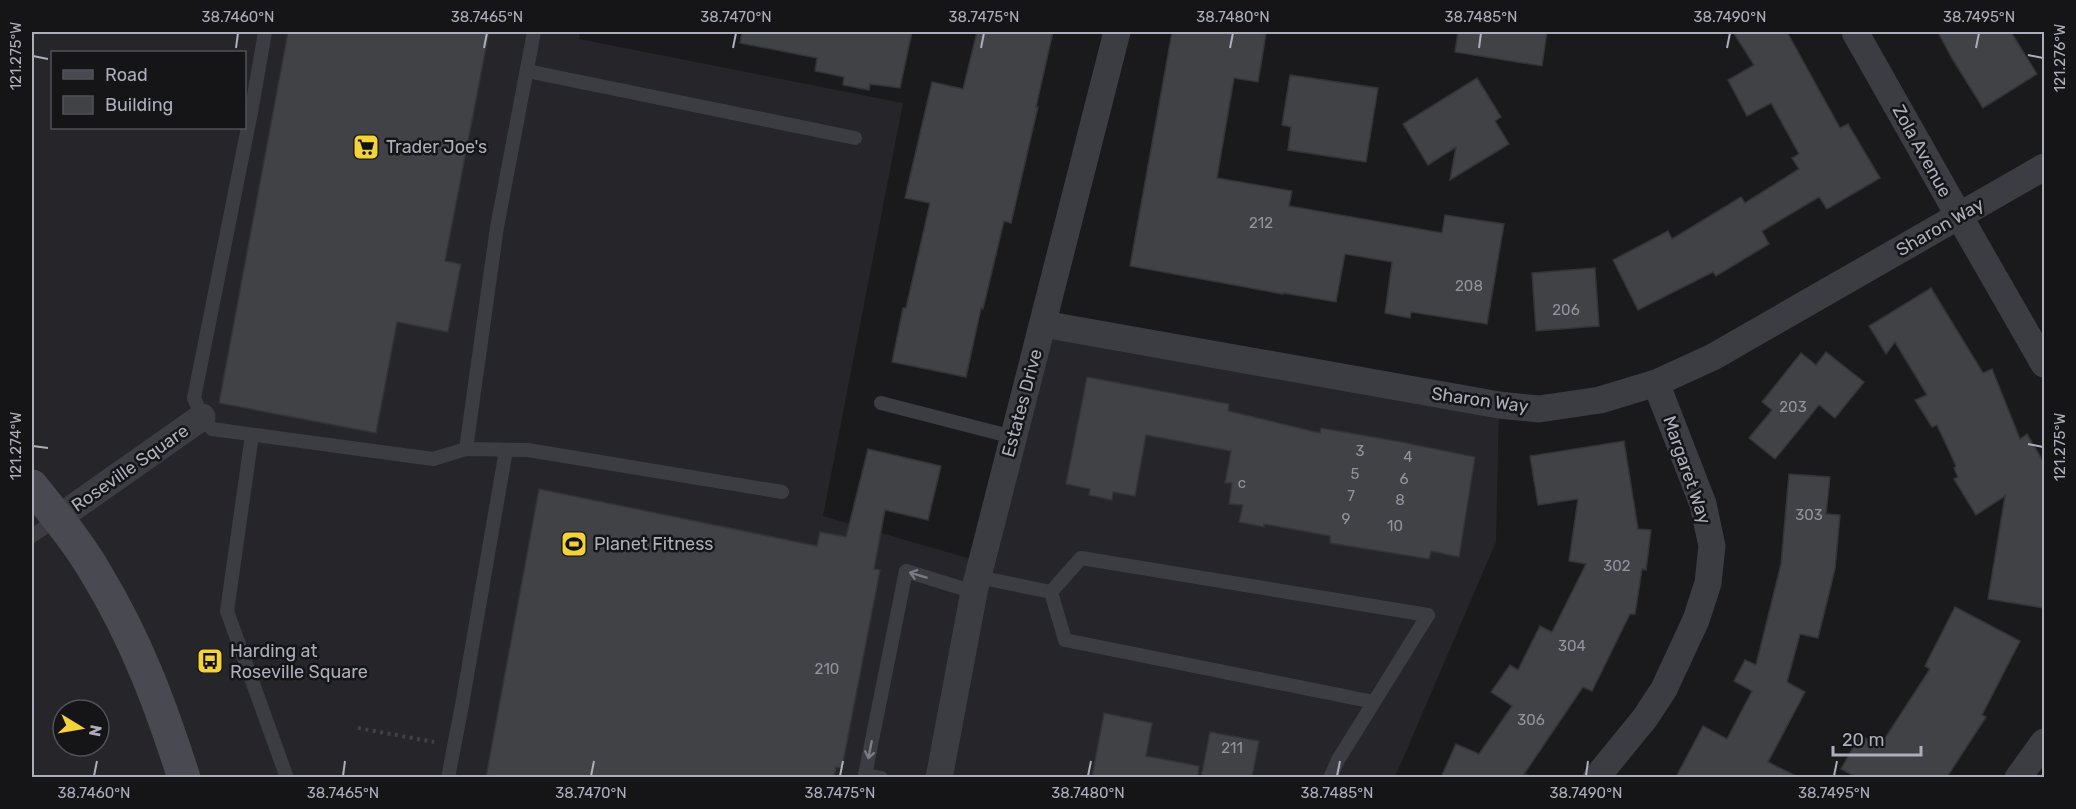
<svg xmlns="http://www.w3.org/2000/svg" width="2076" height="809" font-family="Rubik,sans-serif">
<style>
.built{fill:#262529;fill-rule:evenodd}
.building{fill:#414246;stroke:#343438;stroke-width:1.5}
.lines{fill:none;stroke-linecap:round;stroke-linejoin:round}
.path{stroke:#404148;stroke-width:4;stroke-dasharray:3 4.5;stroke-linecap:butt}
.service{stroke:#3c3c43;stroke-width:14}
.minor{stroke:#3c3c43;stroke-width:27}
.secondary{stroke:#484951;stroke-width:33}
.oneway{stroke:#7a7b85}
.ticks{fill:none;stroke:#acaebb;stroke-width:2}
.labels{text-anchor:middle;stroke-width:5;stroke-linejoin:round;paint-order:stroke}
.number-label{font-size:15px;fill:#91939e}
.poi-label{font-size:18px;fill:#acaebb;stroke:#151417;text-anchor:start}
.street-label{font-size:18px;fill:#acaebb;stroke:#151417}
.neatline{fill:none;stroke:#acaebb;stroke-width:2}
.ticks-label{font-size:15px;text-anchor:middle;fill:#acaebb}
</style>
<rect width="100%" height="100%" fill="#1a1a1c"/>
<path class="built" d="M32 32H580L579 39 903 103 823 516 981 562 1043 324 1499 405 1496 542 1395 777H32ZM52 52H244V128H52ZM63 710H99V746H63Z"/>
<g class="building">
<polygon points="288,32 489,32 445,261 461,264 448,332 397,322 376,433 219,403"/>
<polygon points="742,32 912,32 900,88 870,84 869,90 843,85 844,77 815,71 817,58 740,43"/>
<polygon points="977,32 1053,32 1036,107 1038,107 1011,223 1004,221 983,309 981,308 966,377 892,362 903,308 906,308 930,203 905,198 932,82 963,89"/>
<polygon points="1172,32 1253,32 1266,34 1258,82 1234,78 1217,178 1292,191 1289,206 1442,233 1445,215 1504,224 1487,324 1411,312 1410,318 1385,313 1392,262 1345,254 1336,302 1283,293 1283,294 1130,266"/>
<polygon points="1458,32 1547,32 1542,66 1455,52"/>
<polygon points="1733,32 1787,32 1840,128 1848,124 1880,178 1827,209 1819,197 1762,231 1769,244 1716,276 1713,272 1638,310 1613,260 1668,231 1672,239 1741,197 1745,203 1799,169 1792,158 1799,154 1771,103 1747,116 1728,80 1754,65"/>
<polygon points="1938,32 2011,32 2037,74 1983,108 1953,60"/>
<polygon points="1290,75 1378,88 1366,162 1288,150 1291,127 1282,125"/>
<polygon points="1477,78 1501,117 1495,121 1509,144 1450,180 1456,147 1428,165 1403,124"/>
<polygon points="1595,268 1599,326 1536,331 1532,273"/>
<polygon points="1931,288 1983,373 1992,369 2020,439 2027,434 2044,463 2044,608 1988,599 2005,496 1976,515 1954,479 1958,477 1954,468 1956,466 1937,425 1932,427 1915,400 1927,395 1895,342 1886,354 1869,326"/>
<polygon points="1826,352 1864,382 1835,418 1819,405 1775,459 1749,438 1772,410 1762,402 1801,353 1816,365"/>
<polygon points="1087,377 1229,404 1228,411 1320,433 1321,428 1401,442 1475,457 1459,557 1431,551 1429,559 1330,543 1330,536 1264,524 1264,527 1239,522 1243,505 1229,504 1232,483 1225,483 1231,451 1146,435 1135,496 1113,492 1112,500 1089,495 1090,489 1066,484"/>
<polygon points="1624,441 1638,529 1651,530 1646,570 1642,569 1635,614 1630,614 1592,691 1583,687 1524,774 1533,777 1441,777 1456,744 1479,754 1512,706 1491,692 1510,665 1518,670 1540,626 1552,632 1586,564 1569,561 1578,499 1538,505 1530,456"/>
<polygon points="868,449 941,466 928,520 885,510 874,569 880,570 842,768 836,767 834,777 486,777 539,489 817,546 820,532 846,537"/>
<polygon points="1789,474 1830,477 1826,514 1840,515 1835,569 1818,638 1800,634 1787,682 1805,692 1768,762 1798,777 1676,777 1703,726 1727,739 1752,691 1734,681 1745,660 1756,665 1781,564"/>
<polygon points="1955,607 2020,641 1982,715 1986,717 1947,777 1856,777 1841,769 1860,735 1880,746 1930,669 1925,666"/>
<polygon points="1104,713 1152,723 1146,756 1199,766 1198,777 1092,777"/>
<polygon points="1210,732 1259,741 1252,777 1201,777"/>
</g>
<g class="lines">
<polyline class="path" points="358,728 434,742"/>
<g class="service">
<polyline points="265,32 252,107 194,398 202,417 212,429 433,459 466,449 528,450 782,492"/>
<polyline points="527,71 855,138"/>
<polyline points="881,403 1013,437"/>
<polyline points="252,435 227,611 287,778"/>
<polyline points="466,449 497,227 534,32"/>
<polyline points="32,536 57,519"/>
<polyline points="978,577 1051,592 1081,558 1428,615 1338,760 1330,778"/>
<polyline points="1051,592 1065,640 1374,702"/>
<polyline points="448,778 462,705 506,450"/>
<polyline points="881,778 865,775 906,571 974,592"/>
</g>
<g class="minor">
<polyline points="1855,32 1959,216 2044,364"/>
<polyline points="1043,324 1499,405 1539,409 1600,400 1656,383 1713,357 2044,167"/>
<polyline points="57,519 202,417"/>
<polyline points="939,778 974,592 1117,32"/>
<polyline points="1596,778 1645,718 1664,689 1696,620 1708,583 1712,546 1703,504 1656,383"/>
<polyline points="2018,778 2044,742"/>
</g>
<path class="secondary" d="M32 486C54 514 79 543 97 575 136 639 161 706 184 778"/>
</g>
<defs><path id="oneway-shaft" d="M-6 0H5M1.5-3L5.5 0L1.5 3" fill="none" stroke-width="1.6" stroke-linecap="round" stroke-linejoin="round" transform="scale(1.5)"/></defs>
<g class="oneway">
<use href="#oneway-shaft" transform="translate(918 575) rotate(-163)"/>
<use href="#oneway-shaft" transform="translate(870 750) rotate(101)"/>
</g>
<path class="ticks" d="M236 48 238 33M484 48 487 33M733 48 736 33M981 48 984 33M1230 48 1233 33M1479 48 1481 33M1727 48 1730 33M1976 48 1979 33M2028 55 2043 58M33 56 48 59M2028 444 2043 447M33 446 48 448M94 776 97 761M343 776 345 761M591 776 594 761M840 776 843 761M1088 776 1091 761M1337 776 1340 761M1586 776 1588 761M1834 776 1837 761"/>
<defs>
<g id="supermarket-square" transform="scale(1.35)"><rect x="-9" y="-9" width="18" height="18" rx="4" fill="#f3d23b" stroke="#151417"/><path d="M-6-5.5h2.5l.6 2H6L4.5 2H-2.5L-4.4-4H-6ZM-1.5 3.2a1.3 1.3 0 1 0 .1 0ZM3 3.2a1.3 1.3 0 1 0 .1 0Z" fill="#111"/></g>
<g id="stadium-square" transform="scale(1.35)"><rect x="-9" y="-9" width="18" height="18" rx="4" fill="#f3d23b" stroke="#151417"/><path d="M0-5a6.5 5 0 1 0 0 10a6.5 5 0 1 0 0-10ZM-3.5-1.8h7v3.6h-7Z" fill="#111"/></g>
<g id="bus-square" transform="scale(1.35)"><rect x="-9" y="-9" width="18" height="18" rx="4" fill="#f3d23b" stroke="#151417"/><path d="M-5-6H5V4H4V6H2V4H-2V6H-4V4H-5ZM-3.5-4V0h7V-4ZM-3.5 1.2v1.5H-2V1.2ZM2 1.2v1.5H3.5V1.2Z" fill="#111"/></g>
</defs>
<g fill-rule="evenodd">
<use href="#supermarket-square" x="366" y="147"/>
<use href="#stadium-square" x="574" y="544"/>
<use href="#bus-square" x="210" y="661"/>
</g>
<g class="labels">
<g class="number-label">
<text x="1261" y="228">212</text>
<text x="1469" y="291">208</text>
<text x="1566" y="315">206</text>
<text x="1793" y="412">203</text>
<text x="1360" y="456">3</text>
<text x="1408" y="462">4</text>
<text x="1355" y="479">5</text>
<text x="1404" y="484">6</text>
<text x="1242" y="488">c</text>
<text x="1351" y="501">7</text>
<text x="1400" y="505">8</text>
<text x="1809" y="520">303</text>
<text x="1346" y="524">9</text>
<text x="1395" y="531">10</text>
<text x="1617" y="571">302</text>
<text x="1572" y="651">304</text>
<text x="827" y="674">210</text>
<text x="1531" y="725">306</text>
<text x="1232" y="753">211</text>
</g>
<g class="poi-label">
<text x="386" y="153">Trader Joe's</text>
<text x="594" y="550">Planet Fitness</text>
<text x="230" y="657">Harding at<tspan x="230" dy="21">Roseville Square</tspan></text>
</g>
<g class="street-label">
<text transform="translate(1922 151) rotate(61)" y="6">Zola Avenue</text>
<text transform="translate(1940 227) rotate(-30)" y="6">Sharon Way</text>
<text transform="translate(1480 400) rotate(8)" y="6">Sharon Way</text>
<text transform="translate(1022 403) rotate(-75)" y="6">Estates Drive</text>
<text transform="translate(130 468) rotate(-35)" y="6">Roseville Square</text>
<text transform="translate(1687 470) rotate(71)" y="6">Margaret Way</text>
</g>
</g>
<rect width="2076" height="809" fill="none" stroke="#151417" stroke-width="66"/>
<rect x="51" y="51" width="195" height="78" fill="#151417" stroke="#515259" stroke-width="1.5"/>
<rect x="63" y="70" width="30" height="9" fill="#484951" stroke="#515259" stroke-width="1.5"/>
<text x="105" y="81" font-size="18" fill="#acaebb">Road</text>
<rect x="63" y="96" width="30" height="18" fill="#414246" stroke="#515259" stroke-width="1.5"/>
<text x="105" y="111" font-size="18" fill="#acaebb">Building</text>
<g transform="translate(81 728) rotate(101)"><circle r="28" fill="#151417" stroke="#515259" stroke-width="1.5"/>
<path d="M0-4.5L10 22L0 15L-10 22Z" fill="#f3d23b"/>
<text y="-9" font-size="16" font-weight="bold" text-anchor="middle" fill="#acaebb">N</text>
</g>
<path d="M1833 746v9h88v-9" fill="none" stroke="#acaebb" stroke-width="3"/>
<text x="1842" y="746" font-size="18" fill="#acaebb" stroke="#151417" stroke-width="4.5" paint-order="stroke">20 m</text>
<rect x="33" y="33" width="2010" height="743" class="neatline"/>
<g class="ticks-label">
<text x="238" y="22">38.7460°N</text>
<text x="487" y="22">38.7465°N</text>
<text x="736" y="22">38.7470°N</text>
<text x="984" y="22">38.7475°N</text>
<text x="1233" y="22">38.7480°N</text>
<text x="1481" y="22">38.7485°N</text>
<text x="1730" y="22">38.7490°N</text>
<text x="1979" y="22">38.7495°N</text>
<text transform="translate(16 56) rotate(-90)" y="5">121.275°W</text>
<text transform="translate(2060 58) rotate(-90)" y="5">121.276°W</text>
<text transform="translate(16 446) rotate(-90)" y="5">121.274°W</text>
<text transform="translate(2060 447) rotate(-90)" y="5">121.275°W</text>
<text x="94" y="798">38.7460°N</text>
<text x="343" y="798">38.7465°N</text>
<text x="591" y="798">38.7470°N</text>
<text x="840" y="798">38.7475°N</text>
<text x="1088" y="798">38.7480°N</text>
<text x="1337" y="798">38.7485°N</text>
<text x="1586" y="798">38.7490°N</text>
<text x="1834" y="798">38.7495°N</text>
</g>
</svg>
